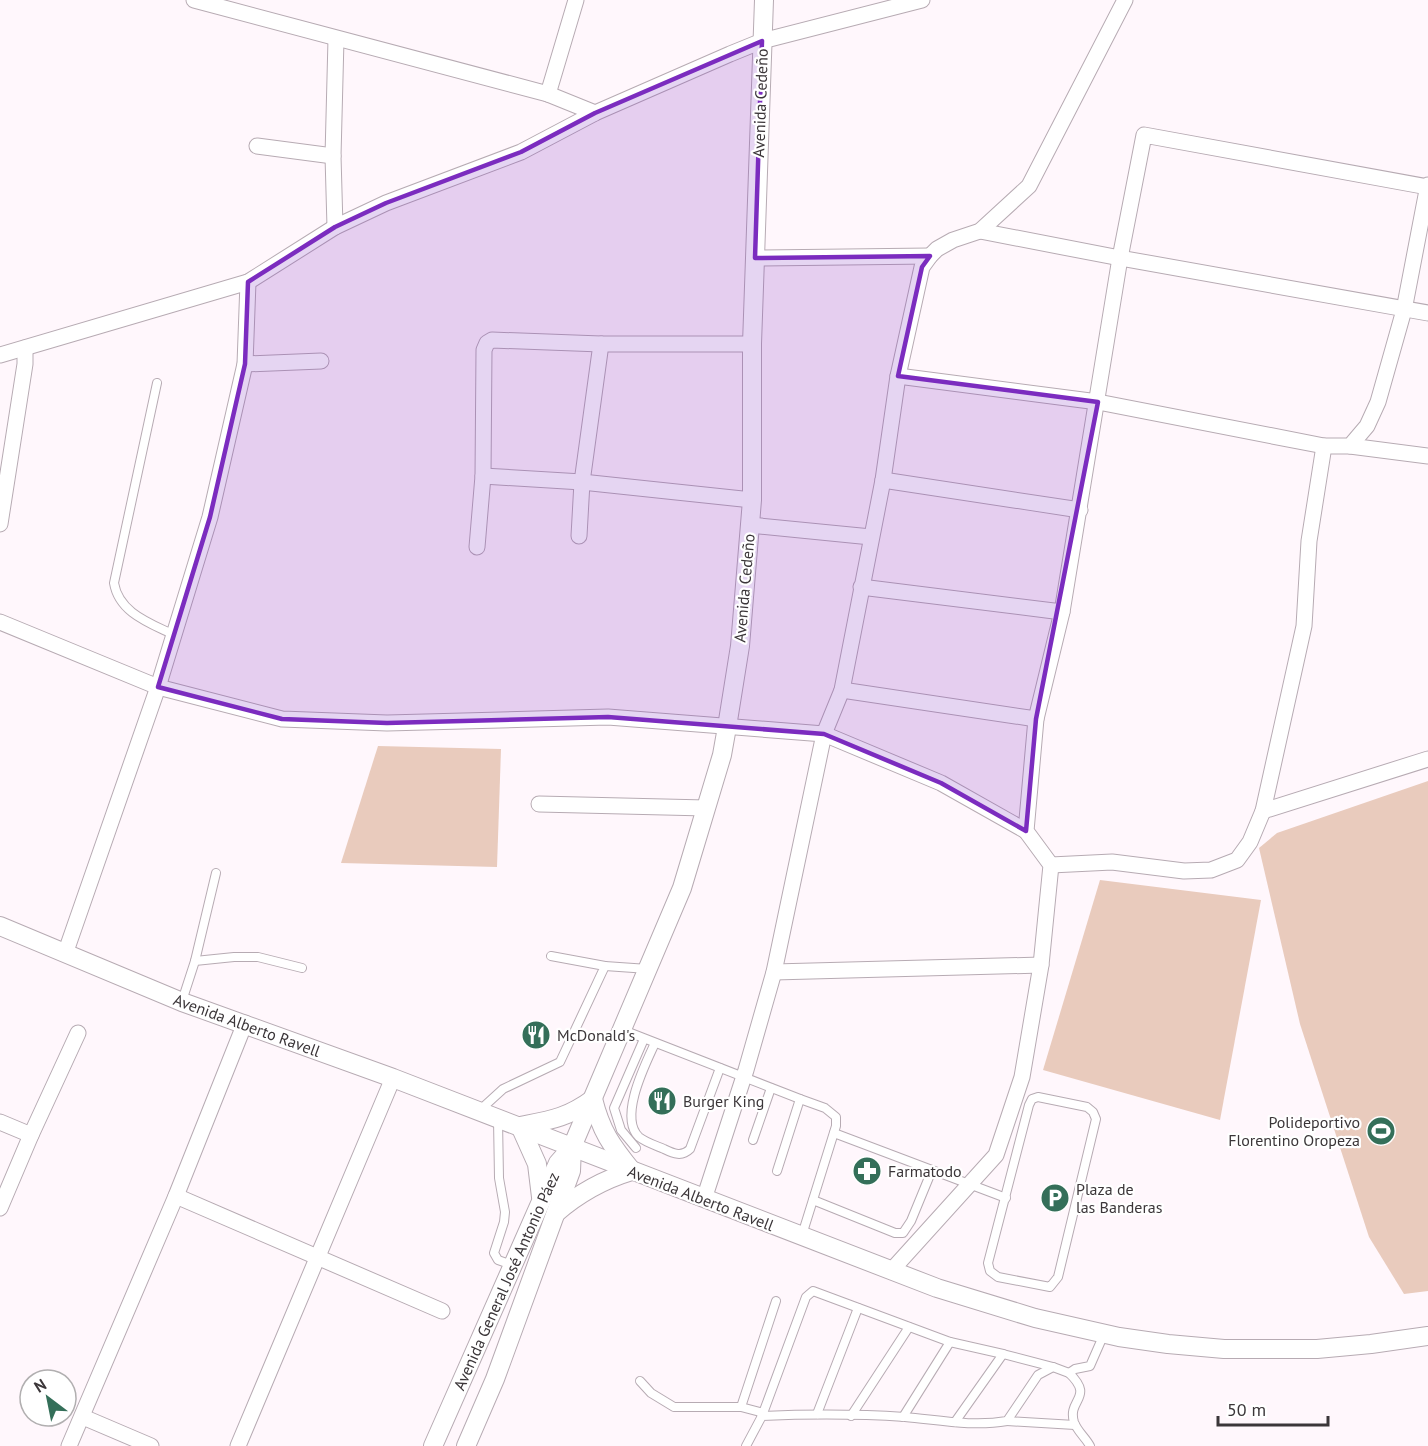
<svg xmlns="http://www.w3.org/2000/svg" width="1428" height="1446" font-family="'PT Sans',sans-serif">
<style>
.green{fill:#e9cbbd}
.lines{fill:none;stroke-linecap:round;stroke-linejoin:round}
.service-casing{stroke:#b7abb3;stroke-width:10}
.minor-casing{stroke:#b7abb3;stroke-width:17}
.tertiary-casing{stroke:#b7abb3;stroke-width:20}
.service{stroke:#fff;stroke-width:8}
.minor{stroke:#fff;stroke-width:15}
.tertiary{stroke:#fff;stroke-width:18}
.marked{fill:#7b2cbf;fill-opacity:0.2;stroke:#7b2cbf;stroke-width:4.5;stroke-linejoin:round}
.labels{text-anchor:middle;stroke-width:4.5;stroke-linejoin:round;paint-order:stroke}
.street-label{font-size:16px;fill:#3b3639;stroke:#fff}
.poi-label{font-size:16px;fill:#3b3639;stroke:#fff;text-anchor:start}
</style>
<rect width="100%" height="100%" fill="#fff7fc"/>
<g class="green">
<polygon points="378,746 501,749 497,867 341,863"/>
<polygon points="1428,781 1428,1291 1404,1294 1369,1237 1300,1024 1259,848 1277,833"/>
<polygon points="1100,880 1261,900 1220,1120 1043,1070"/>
</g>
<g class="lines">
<g class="service-casing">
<g id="service">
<path d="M157 383 114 583C119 613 150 623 174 635"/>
<polyline points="195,961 216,873"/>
<polyline points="605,966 648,969"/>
<polyline points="182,1001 195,961 234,957 258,957 302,968"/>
<polyline points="623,1030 800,1099"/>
<path d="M655 1043C646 1063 618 1117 639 1137 645 1142 657 1146 664 1149 674 1154 682 1157 690 1149L720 1068"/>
<polygon points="1038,1097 1087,1107 1093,1112 1096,1119 1058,1277 1050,1287 998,1277 990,1271 988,1263 1029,1105 1032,1099"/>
<polyline points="480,1110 503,1089 560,1062 605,966 551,956"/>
<polyline points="498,1120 499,1178 505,1212 504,1222 494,1253 498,1260 512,1265"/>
<polyline points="834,1133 1006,1198"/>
<polyline points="753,1140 771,1088"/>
<polyline points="636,1148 621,1130 614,1108 644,1039"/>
<polyline points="777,1171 800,1099 825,1108 836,1117 836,1126 802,1235"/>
<polyline points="813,1200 895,1233 903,1233 911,1221 932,1170"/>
<polyline points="1003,1354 1053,1367"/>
<path d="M1069 1373C1095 1398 1067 1399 1074 1422 1077 1431 1086 1438 1090 1446"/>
<polyline points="640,1381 651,1393 674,1407 741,1407 760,1412 762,1416 806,1297 813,1291 950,1342 1003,1354 955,1422"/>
<polyline points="741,1407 776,1301"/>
<polyline points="817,1414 858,1308"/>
<polyline points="851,1416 909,1327"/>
<polyline points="903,1417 950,1342"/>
<polyline points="1007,1421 1075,1425"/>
<path d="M746 1446 762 1416C810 1414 858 1414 905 1417 939 1420 973 1427 1007 1421L1038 1375 1053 1367 1069 1373 1075 1369 1090 1366 1104 1334"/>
</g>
</g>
<g class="minor-casing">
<g id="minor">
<polyline points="194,0 548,94 595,113"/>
<polyline points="548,94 576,0"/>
<polyline points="257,146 333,156"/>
<polyline points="335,227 333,156 336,39"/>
<polyline points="980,231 1120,258 1428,313"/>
<polyline points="755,258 930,256"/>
<polyline points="0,355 248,282 335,227 386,203 521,152 595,113 730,54 762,41 922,0"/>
<polyline points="245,364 321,361"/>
<polyline points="898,376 1098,402 1324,446"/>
<polyline points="1350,446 1428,456"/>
<polyline points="483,476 582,482 752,500"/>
<polyline points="883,480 1080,510"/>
<polyline points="0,524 25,364 25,348"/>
<polyline points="750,525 871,537"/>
<polyline points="579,536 582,482 601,344"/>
<polyline points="477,547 483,476 484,350 487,343 492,340 601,344 752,344"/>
<polyline points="861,587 1062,612"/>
<polyline points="0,622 158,687 282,719 387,723 608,717 824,734 941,783 1026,831"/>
<polyline points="842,690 1036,719"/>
<polyline points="539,804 706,808"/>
<polyline points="1263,811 1428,759"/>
<polyline points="1051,865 1112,862 1184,871 1211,870 1237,860 1250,842 1263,811 1304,626 1309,541 1324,446 1350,446 1367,426 1378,402 1404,310 1428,185"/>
<polyline points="65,954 158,687 210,517 245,364 248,282"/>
<polyline points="774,972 1041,965"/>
<polyline points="0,1122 31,1135"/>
<polyline points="176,1196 442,1311"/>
<polyline points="704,1199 746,1070 774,972 824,734 842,690 883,480 898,376 922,267 930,256 937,249 953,240 980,231 1029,186 1125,0"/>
<polyline points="0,1208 31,1135 78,1033"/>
<polyline points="891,1271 996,1155 1022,1077 1041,965 1051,865 1026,831 1036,719 1062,612 1120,258 1144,135 1428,187"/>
<polyline points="83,1417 151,1446"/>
<polyline points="69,1446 176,1196 245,1023"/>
<polyline points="238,1446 393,1078"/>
</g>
</g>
<g class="tertiary-casing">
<g id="tertiary">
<polyline points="0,926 182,1002 393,1078 937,1288 1035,1318 1119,1337 1168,1344 1224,1349 1317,1349 1371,1344 1428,1336"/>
<path d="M541 1197 537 1164 520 1126C551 1120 567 1118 593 1099 601 1131 611 1145 632 1171 602 1180 579 1193 556 1213"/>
<polyline points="433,1446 558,1163 572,1147 682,888 722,755 727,727 740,646 752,500 752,344 764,0"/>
<polyline points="466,1446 495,1379 571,1171 572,1147"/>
</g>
</g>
<use href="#service" class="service"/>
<use href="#minor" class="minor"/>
<use href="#tertiary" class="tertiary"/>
</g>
<path class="marked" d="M762 41 755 258 930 256 922 267 898 376 1098 402 1036 719 1026 831 941 783 824 734 608 717 387 723 282 719 158 687 210 517 245 364 248 282 335 227 386 203 521 152 595 113Z"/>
<defs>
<g id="restaurant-disc" transform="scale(1.5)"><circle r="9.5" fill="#346f59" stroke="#fff"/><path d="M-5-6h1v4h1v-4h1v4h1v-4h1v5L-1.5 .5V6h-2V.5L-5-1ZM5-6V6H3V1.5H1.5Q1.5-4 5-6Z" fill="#fff"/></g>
<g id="stadium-disc" transform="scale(1.5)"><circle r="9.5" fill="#346f59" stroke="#fff"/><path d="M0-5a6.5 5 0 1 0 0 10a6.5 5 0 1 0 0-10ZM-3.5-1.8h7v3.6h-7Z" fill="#fff"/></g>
<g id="pharmacy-disc" transform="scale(1.5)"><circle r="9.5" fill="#346f59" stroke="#fff"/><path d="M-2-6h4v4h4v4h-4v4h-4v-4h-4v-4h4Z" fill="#fff"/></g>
<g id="parking-disc" transform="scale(1.5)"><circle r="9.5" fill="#346f59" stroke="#fff"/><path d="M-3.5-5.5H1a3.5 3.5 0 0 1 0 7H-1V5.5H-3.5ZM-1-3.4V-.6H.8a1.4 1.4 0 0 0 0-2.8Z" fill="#fff"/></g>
</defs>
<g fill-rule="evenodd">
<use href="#restaurant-disc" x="536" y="1035"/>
<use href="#restaurant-disc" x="662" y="1101"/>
<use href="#stadium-disc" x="1381" y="1131"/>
<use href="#pharmacy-disc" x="867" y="1171"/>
<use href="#parking-disc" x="1055" y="1198"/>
</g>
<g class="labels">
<g class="street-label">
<text transform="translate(760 103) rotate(-88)" y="6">Avenida Cedeño</text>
<text transform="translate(744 588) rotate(-85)" y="6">Avenida Cedeño</text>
<text transform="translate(247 1025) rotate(20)" y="6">Avenida Alberto Ravell</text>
<text transform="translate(701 1198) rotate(21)" y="6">Avenida Alberto Ravell</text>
<text transform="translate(506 1281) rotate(-66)" y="6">Avenida General José Antonio Páez</text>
</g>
<g class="poi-label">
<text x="557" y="1041">McDonald's</text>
<text x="683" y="1107">Burger King</text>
<text x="1360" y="1128" text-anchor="end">Polideportivo<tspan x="1360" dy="18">Florentino Oropeza</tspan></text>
<text x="888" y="1177">Farmatodo</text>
<text x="1076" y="1195">Plaza de<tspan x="1076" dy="18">las Banderas</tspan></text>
</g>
</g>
<g transform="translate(48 1398) rotate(328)"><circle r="28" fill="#ffffff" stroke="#b1afb0" stroke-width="1.5"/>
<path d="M0-4.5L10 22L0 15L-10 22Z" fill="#346f59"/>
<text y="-9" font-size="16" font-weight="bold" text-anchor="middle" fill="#3b3639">N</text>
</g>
<path d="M1218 1416v9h110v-9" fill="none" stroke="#3b3639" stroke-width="3"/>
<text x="1227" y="1416" font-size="18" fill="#3b3639" stroke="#ffffff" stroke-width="4.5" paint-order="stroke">50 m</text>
</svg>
